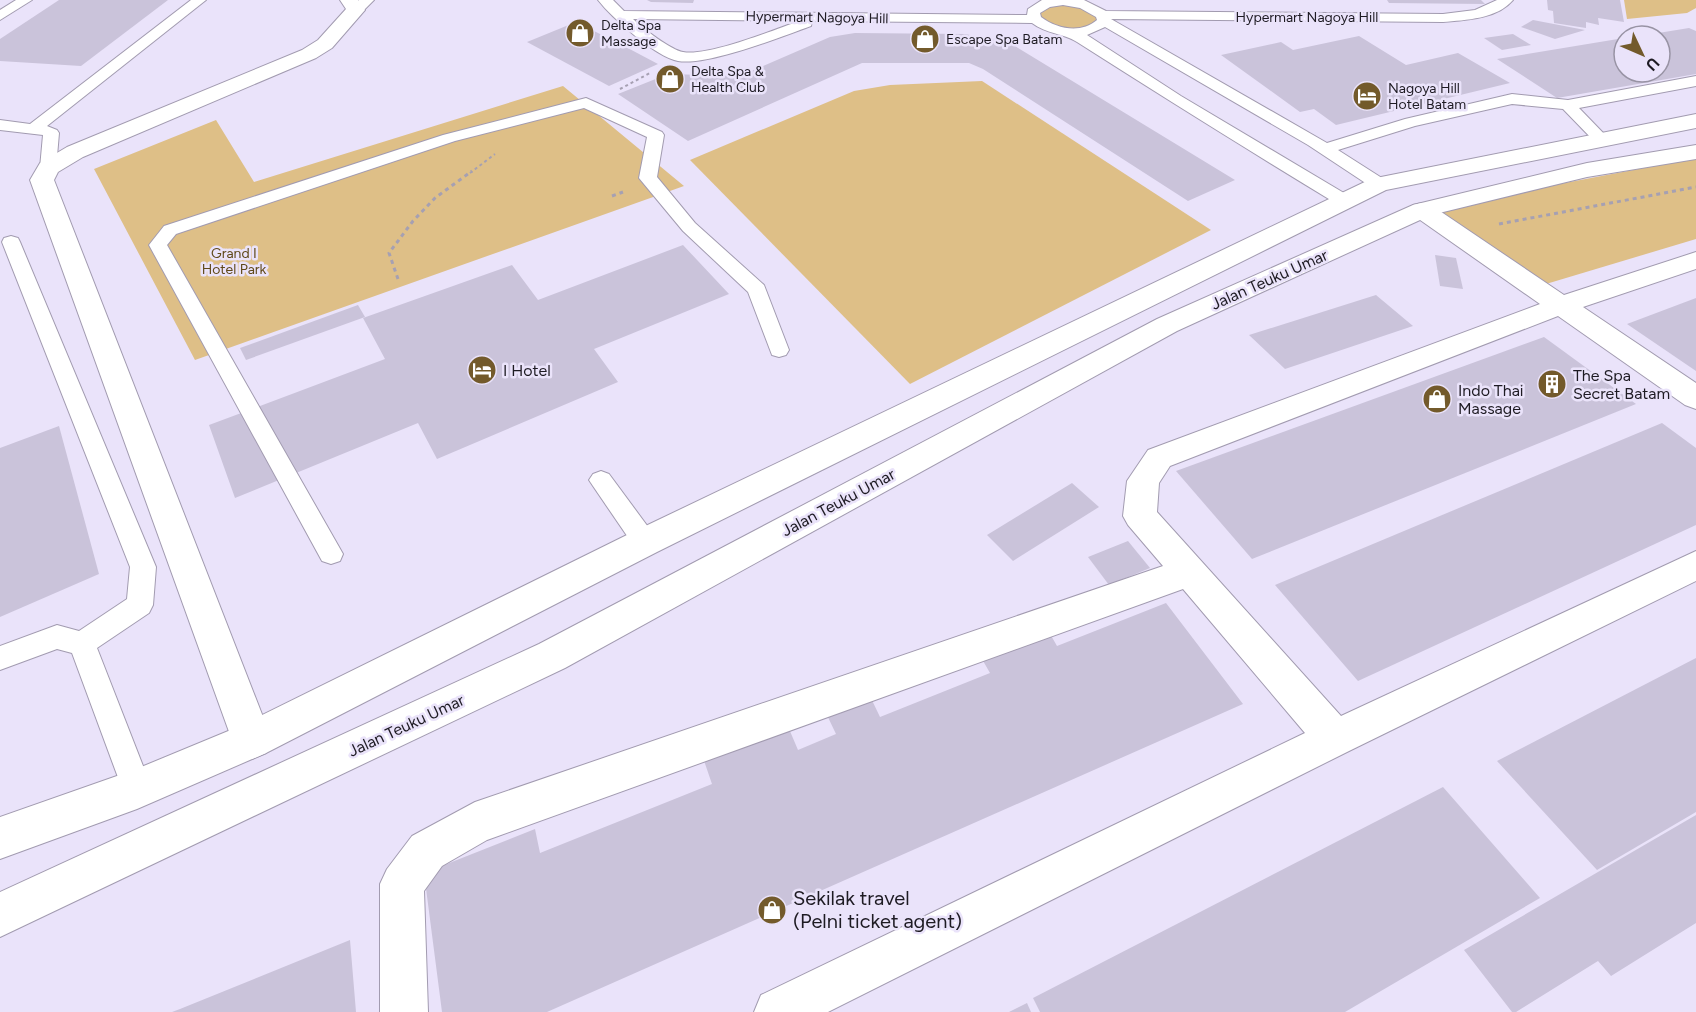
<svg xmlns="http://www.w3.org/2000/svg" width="1696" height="1012" font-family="Figtree,sans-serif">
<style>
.green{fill:#debf87}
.building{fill:#cac3da}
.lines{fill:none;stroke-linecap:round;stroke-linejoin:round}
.lane-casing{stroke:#a29bb0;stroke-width:2}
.street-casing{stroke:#a29bb0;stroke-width:2}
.secondary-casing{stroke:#a29bb0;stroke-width:2}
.path-far1{stroke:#a6a0b2;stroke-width:2;stroke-dasharray:3 3;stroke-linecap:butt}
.path{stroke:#a6a0b2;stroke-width:3;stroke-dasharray:4 4;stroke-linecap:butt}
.lane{fill:#fff;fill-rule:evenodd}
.street{fill:#fff;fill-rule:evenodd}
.secondary{fill:#fff;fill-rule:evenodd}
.labels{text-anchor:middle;stroke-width:5;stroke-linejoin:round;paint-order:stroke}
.far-street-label{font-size:14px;fill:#1e1b23;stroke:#eae3fa}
.far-poi-label{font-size:14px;fill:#1e1b23;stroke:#eae3fa;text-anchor:start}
.far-park-label{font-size:14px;fill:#5f4819;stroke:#eae3fa}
.street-label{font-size:16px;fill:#1e1b23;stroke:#eae3fa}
.poi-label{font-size:16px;fill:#1e1b23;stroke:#eae3fa;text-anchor:start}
.near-poi-label{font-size:20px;fill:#1e1b23;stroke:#eae3fa;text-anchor:start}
</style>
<rect width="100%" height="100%" fill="#eae3fa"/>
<g class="green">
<polygon points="1624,0 1696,0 1696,8 1687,13 1627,19"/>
<polygon points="1061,1 1102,15 1093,29 1049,28 1035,11"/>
<polygon points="982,81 1211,230 910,384 690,160 854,91 890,85"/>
<polygon points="563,86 684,186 195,360 94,169 216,120 254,182"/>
<polygon points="1696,158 1696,239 1536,287 1422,210"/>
</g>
<g class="building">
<polygon points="59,0 168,0 81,66 0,61 0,39"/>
<polygon points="647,0 694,0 693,3 651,2"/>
<polygon points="1387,0 1481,0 1485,4 1389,3"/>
<polygon points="1547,0 1620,0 1624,22 1598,18 1599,25 1586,22 1586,28 1554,23 1553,11 1548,10"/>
<polygon points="1533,20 1585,30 1555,39 1521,27"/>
<polygon points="576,22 622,45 658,64 609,86 527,42"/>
<polygon points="1689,28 1696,31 1696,74 1557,98 1497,59 1624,38 1624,72 1660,72 1660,36 1646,35"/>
<polygon points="855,33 965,34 1010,43 1235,180 1188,201 983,69 969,63 862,63 688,141 618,94 668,74 740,76 830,37"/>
<polygon points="1513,34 1531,45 1502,50 1484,38"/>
<polygon points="1359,36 1406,65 1458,53 1510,83 1336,125 1314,109 1300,112 1221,55 1281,42 1293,50"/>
<polygon points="683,245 729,294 594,349 618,382 437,459 418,423 235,498 209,425 385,359 363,318 512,265 538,300"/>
<polygon points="1435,255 1456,258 1463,289 1440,286"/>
<polygon points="1376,295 1413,326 1285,369 1249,335"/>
<polygon points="1696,298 1696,371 1627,324"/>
<polygon points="358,305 365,317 246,360 240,348"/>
<polygon points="1544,337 1636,404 1252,559 1176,471"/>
<polygon points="1662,423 1696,448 1696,525 1358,681 1275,585"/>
<polygon points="59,426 99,574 0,617 0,448"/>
<polygon points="1072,483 1099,507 1013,561 987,535"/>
<polygon points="1128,541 1150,568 1109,585 1088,557"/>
<polygon points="1166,603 1243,704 547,1012 442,1012 424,873 535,829 540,853 712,784 700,749 784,717 798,750 836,734 825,711 869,694 880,717 990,673 982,659 1049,632 1057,646"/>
<polygon points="1696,658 1696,812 1597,870 1497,761"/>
<polygon points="1443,787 1540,898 1345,1012 1040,1012 1033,998"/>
<polygon points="1696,815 1696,923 1611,976 1598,961 1516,1012 1512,1012 1464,950"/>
<polygon points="350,940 356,1012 172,1012 180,1009"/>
<polygon points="1027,1003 1031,1012 1009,1012"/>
</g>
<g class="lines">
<g class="lane-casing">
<g id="lane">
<polygon points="16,0 32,0 0,20 0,10"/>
<polygon points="191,0 206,0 47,126 57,130 59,133 56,168 54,172 42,172 40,168 43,135 0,130 0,120 30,124"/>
<polygon points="359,0 374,0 361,13 351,13 349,10"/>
<path d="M598 0H613L624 11 1027 15 1028 9 1042 0H1084L1106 11 1443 14 1475 10 1497 0H1513C1497 19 1466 20 1443 22L1111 19 1327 143 1405 119 1512 94 1568 100 1696 76V86L1579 108 1610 140 1602 145 1596 143 1563 109 1512 104 1415 126 1338 150 1385 180 1388 184 1385 188H1373L1308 145 1105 27 1087 35 1181 96 1349 196 1352 200 1349 204H1337C1250 151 1163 97 1077 42 1063 33 1046 34 1032 23L812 21 811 26C781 37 707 66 678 61 656 57 612 18 598 0ZM1063 5 1080 8 1096 17 1097 20C1081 34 1057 29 1041 17L1040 13 1050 7ZM633 19 799 21C774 30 707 57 683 52 671 50 642 28 633 19Z"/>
<polygon points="586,98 662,132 664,135 657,177 695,223 764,285 789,350 786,355 779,357 772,355 748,292 683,231 639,178 647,137 584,108 455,141 176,234 167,245 343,554 340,561 331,564 322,561 149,245 164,226 443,135"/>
<polygon points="11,236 18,238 20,242 156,567 153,605 149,613 97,648 152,789 148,799 137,803 126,799 72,653 57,649 0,670 0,646 57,625 79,631 127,599 130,567 2,242 4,238"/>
<polygon points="601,471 609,474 654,535 657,542 654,549 645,552 636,549 593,486 589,480 593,474"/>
</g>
</g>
<g class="street-casing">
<g id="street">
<polygon points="340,0 358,0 365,10 332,48 316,58 83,157 58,172 54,180 272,740 266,753 252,759 238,753 232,740 30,180 40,163 67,147 302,50 318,40 346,9"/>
<polygon points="1422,203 1431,205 1564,295 1696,252 1696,269 1583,307 1696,383 1696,409 1685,405 1558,316 1170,466 1159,483 1157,512 1341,716 1696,551 1696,581 1349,751 828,1012 754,1012 761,995 1305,733 1183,589 487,840 442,866 424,891 428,1012 380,1012 380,884 387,869 412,836 475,802 1163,566 1128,525 1123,516 1127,481 1148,450 1540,304 1413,215 1410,210 1413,205"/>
</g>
</g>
<g class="secondary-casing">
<g id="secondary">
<polygon points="1696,114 1696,128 1386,190 657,552 266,753 137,809 0,859 0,817 134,770 238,727 633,532 1371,179"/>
<polygon points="1696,145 1696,159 1587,177 1431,215 1177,331 565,668 0,937 0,892 539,644 1157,319 1413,205 1587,163"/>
</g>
</g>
<g class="path-far1">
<polyline points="620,89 650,73"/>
<polyline points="470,173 495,154"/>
</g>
<g class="path">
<polyline points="612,196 623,192"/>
<polyline points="1499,224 1696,187"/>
<polyline points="398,279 389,253 413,221 435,198 472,171"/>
</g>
<use href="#lane" class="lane"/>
<use href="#street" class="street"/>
<use href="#secondary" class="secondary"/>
</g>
<defs>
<g id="shop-disc" transform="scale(1.5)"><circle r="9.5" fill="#735a2b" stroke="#eae3fa"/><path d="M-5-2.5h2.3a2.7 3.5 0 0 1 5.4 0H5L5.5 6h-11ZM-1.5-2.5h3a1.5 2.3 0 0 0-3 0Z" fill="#fff"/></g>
<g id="hotel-disc" transform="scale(1.5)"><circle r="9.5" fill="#735a2b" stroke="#eae3fa"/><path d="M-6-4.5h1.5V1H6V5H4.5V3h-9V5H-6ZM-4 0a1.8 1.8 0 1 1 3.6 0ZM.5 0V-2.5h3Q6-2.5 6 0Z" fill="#fff"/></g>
<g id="building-disc" transform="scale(1.5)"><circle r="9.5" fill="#735a2b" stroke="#eae3fa"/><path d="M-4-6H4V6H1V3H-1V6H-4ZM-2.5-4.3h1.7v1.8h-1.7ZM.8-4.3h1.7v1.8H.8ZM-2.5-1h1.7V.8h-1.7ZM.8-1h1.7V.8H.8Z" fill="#fff"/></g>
</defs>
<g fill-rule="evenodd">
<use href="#shop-disc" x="580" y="33"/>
<use href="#shop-disc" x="925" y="39"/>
<use href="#shop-disc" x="670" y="79"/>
<use href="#hotel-disc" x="1367" y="96"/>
<use href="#hotel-disc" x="482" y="370"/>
<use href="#building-disc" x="1552" y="384"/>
<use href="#shop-disc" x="1437" y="399"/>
<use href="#shop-disc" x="772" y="910"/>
</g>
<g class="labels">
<g class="far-street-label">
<text transform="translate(817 17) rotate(1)" y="5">Hypermart Nagoya Hill</text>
<text x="1307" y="22">Hypermart Nagoya Hill</text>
</g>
<g class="far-poi-label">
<text x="601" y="30">Delta Spa<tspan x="601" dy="16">Massage</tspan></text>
<text x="946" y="44">Escape Spa Batam</text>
<text x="691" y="76">Delta Spa &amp;<tspan x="691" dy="16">Health Club</tspan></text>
<text x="1388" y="93">Nagoya Hill<tspan x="1388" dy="16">Hotel Batam</tspan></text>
</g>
<g class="far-park-label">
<text x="234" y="258">Grand I<tspan x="234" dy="16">Hotel Park</tspan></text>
</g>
<g class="street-label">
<text transform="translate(1269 279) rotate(-24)" y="6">Jalan Teuku Umar</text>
<text transform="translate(838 502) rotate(-28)" y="6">Jalan Teuku Umar</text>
<text transform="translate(406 725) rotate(-25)" y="6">Jalan Teuku Umar</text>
</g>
<g class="poi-label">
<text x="503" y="376">I Hotel</text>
<text x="1573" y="381">The Spa<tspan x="1573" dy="18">Secret Batam</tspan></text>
<text x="1458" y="396">Indo Thai<tspan x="1458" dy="18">Massage</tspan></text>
</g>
<g class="near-poi-label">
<text x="793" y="905">Sekilak travel<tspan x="793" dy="23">(Pelni ticket agent)</tspan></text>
</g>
</g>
<g transform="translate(1642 54) rotate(134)"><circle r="28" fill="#eae3fa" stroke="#9893a4" stroke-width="1.5"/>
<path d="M0-4.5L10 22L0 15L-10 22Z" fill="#735a2b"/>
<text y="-9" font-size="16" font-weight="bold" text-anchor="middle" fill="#1e1b23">U</text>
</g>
</svg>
